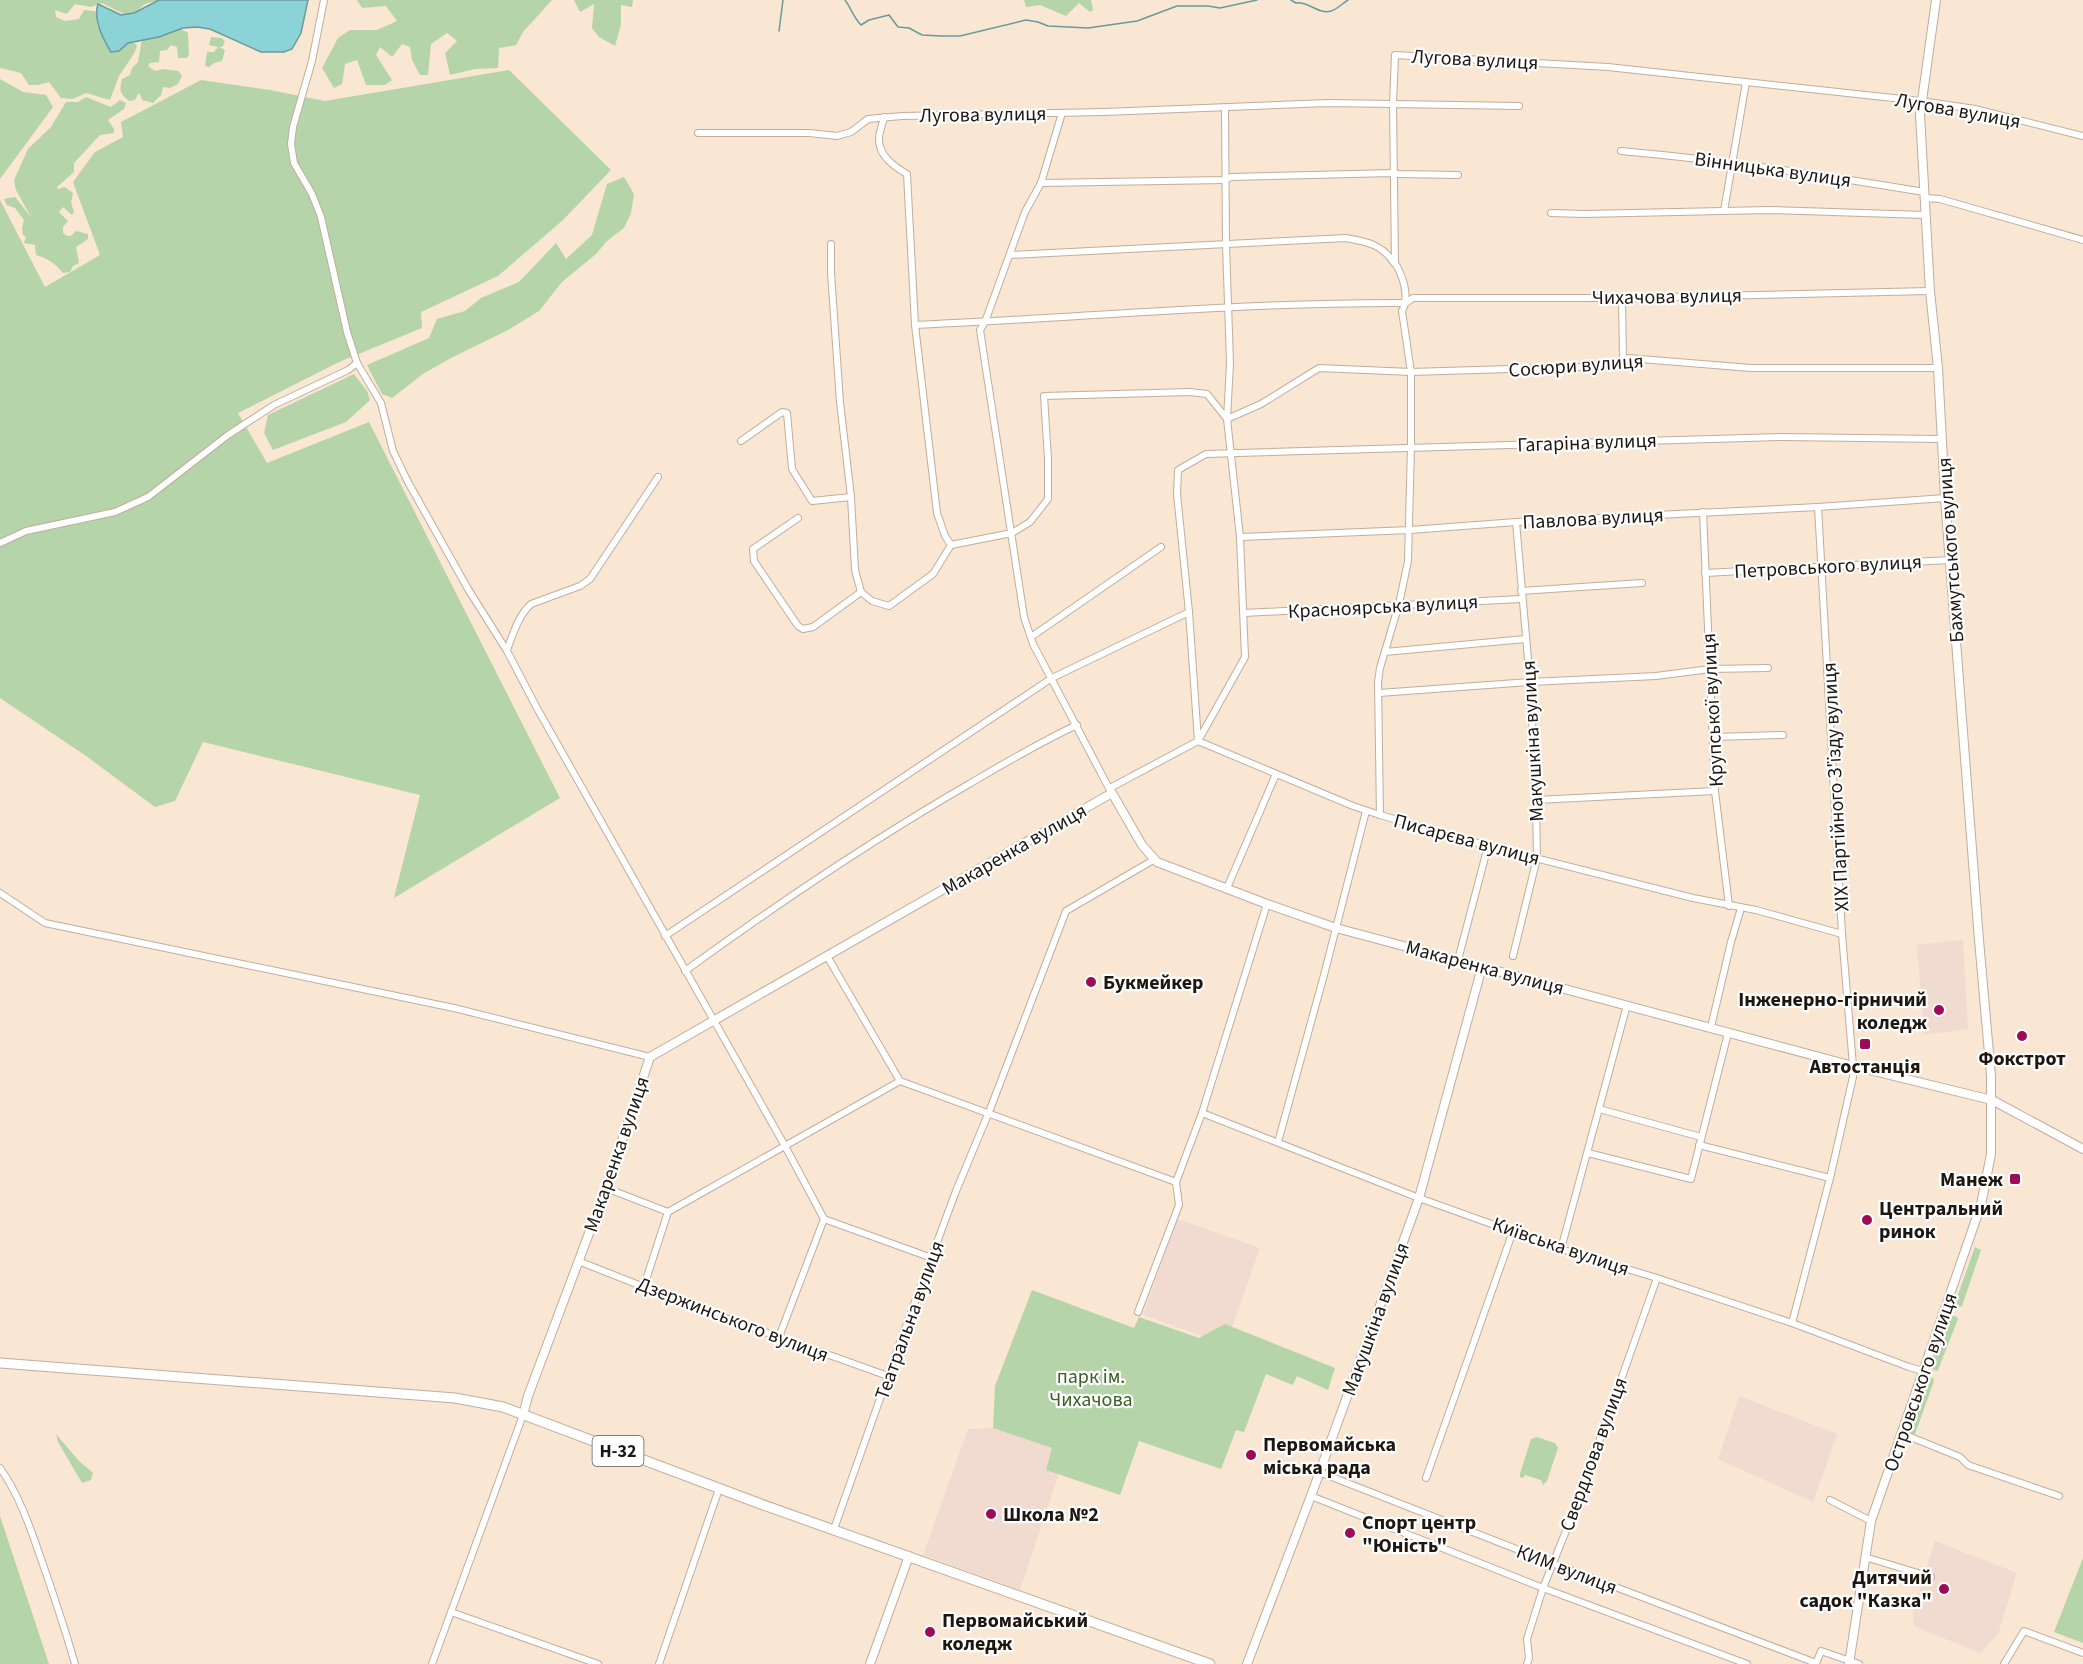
<svg xmlns="http://www.w3.org/2000/svg" width="2083" height="1664" font-family="'Source Sans 3',sans-serif">
<style>
.education{fill:#f1dacf}
.green{fill:#b5d4a9}
.water{fill:#8bd3d6;stroke:#6a9b9b;stroke-width:1.5}
.lines{fill:none;stroke-linecap:round;stroke-linejoin:round}
.stream{stroke:#6a9b9b;stroke-width:1.5}
.minor-casing{stroke:#c0ae9c;stroke-width:8}
.tertiary-casing{stroke:#c0ae9c;stroke-width:10}
.secondary-casing{stroke:#c0ae9c;stroke-width:10}
.primary-casing{stroke:#c0ae9c;stroke-width:11}
.minor{stroke:#fff;stroke-width:6}
.tertiary{stroke:#fff;stroke-width:8}
.secondary{stroke:#fff;stroke-width:8}
.primary{stroke:#fff;stroke-width:9}
.poi-dot{fill:#9d0a55;stroke:#fff;stroke-width:2}
.labels{text-anchor:middle;stroke-width:4.5;stroke-linejoin:round;paint-order:stroke}
.shield{fill:#fff;stroke:#625d58;stroke-width:1.5}
.shield-label{font-size:18px;font-weight:bold;fill:#1e1711}
.street-label{font-size:20px;fill:#1e1711;stroke:#fff}
.poi-label{font-size:20px;font-weight:bold;fill:#1e1711;stroke:#fff;text-anchor:start}
.park-label{font-size:20px;fill:#386123;stroke:#fff}
</style>
<rect width="100%" height="100%" fill="#f9e6d3"/>
<g class="education">
<polygon points="1963,940 1968,1029 1924,1035 1917,945"/>
<polygon points="1177,1219 1260,1248 1226,1344 1143,1315"/>
<polygon points="1739,1396 1837,1434 1813,1502 1718,1459"/>
<polygon points="993,1428 1052,1448 1046,1470 1059,1474 1020,1590 923,1555 968,1429"/>
<polygon points="1935,1541 2017,1573 1998,1634 1980,1653 1914,1626 1913,1611"/>
</g>
<g class="green">
<path d="M0 0H159L145 4 134 13 124 14 102 3 91 7 75 4 67 14 55 10 56 17 65 21 79 19 84 10 95 11 99 15 97 26C109 36 124 36 137 45L135 52 119 76 110 100 86 93 73 99 61 98 49 82 38 85H29L21 73 0 68Z"/>
<polygon points="357,0 552,0 523,32 516,45 499,48 498,68 475,69 450,75 445,53 457,41 447,33 431,44 428,75 420,75 412,60 410,47 402,44 392,57 380,47 376,55 392,80 385,85 366,85 357,60 345,64 342,84 334,88 322,68 338,38 350,30 377,30 397,21 386,6 362,8"/>
<polygon points="574,0 633,0 632,7 621,5 621,24 615,46 599,37 592,28 594,4 580,12"/>
<polygon points="1024,0 1091,0 1093,10 1090,12 1079,3 1066,16 1040,5 1026,7"/>
<path d="M169 29H181L188 33 189 54 187 58H178L177 47 171 45 167 50 160 51 159 62 150 63 148 66 155 71 164 69 178 71 182 76 178 84 170 88 163 87 161 95 153 103 142 100 140 94H138L135 100 129 101C120 93 119 91 122 79L130 75 132 68 138 62 142 39Z"/>
<polygon points="211,37 222,38 225,42 222,47 219,47 225,50 222,61 214,63 209,67 205,66 207,52 214,52 218,47 209,45"/>
<polygon points="509,70 611,170 563,220 498,276 421,312 422,328 339,362 238,413 267,463 369,422 560,798 394,898 420,795 203,742 175,801 155,807 86,756 0,698 0,200 45,287 100,255 73,182 95,152 123,137 121,122 201,80 270,90 325,101"/>
<polygon points="0,79 23,92 46,95 53,107 0,179"/>
<path d="M86 97 111 107 120 100 126 103 124 109 108 120 114 129V133L100 135 74 163V172L57 187 58 189 65 187 73 193 71 202 74 212 72 215 63 207 59 212 68 221 63 227V233L67 236H71L76 231 88 234V239L76 247 79 263 73 266 70 272 63 273C55 263 47 258 36 255L35 245 24 243 26 237 23 235 22 228 24 220 15 208 7 205 4 199 15 197 31 217 16 190 14 180 28 149 51 127 66 102H78Z"/>
<polygon points="624,177 634,194 631,213 624,228 608,240 596,254 562,282 539,311 508,330 451,358 423,374 392,398 382,394 367,365 429,338 437,319 465,311 481,298 519,282 556,243 566,259 592,235 607,184"/>
<polygon points="354,374 367,391 370,400 346,422 273,450 264,433 268,415"/>
<polygon points="1975,1247 1981,1250 1962,1306 1957,1308 1955,1303"/>
<polygon points="1032,1290 1134,1328 1139,1317 1199,1338 1225,1324 1335,1368 1328,1390 1297,1376 1293,1385 1266,1374 1244,1432 1236,1430 1221,1469 1139,1441 1120,1495 1046,1470 1052,1448 993,1428 995,1386"/>
<polygon points="1951,1315 1957,1317 1958,1319 1938,1370 1936,1371 1930,1368"/>
<polygon points="1927,1377 1933,1378 1934,1381 1915,1434 1912,1435 1909,1429"/>
<polygon points="56,1434 78,1460 93,1473 91,1480 82,1483 58,1442"/>
<polygon points="1537,1437 1555,1443 1558,1448 1547,1481 1543,1485 1541,1480 1525,1475 1523,1478 1520,1477 1520,1474 1531,1439"/>
<polygon points="0,1516 49,1664 0,1664"/>
<polygon points="2083,1558 2083,1643 2054,1632"/>
</g>
<path class="water" d="M159 0H308L301 33 292 49 284 52H261L210 29 197 27 183 28 159 37 128 43 119 51 111 52C103 39 93 19 98 4L121 15 134 13Z"/>
<g class="lines">
<g class="stream">
<path d="M845 0C851 8 854 18 861 25L869 20 889 15 898 27 909 28 922 35 941 36H960L1026 20 1038 22 1048 26 1088 28 1137 21 1177 6H1208L1220 8 1257 0"/>
<path d="M1291 0 1296 3C1308 1 1319 15 1331 11 1336 10 1343 3 1348 0"/>
<polyline points="779,31 783,0"/>
</g>
<g class="minor-casing">
<g id="minor">
<polyline points="324,0 312,61 293,127 291,144 294,163 312,194 321,217 347,332 357,363 381,403 393,451 408,482 468,589 507,651 538,710 785,1146 824,1219 779,1337"/>
<polyline points="1062,113 1041,183 1025,212 985,322 980,330 1024,617 1033,644 1111,792"/>
<path d="M884 117C883 124 878 134 879 141 880 157 895 167 907 174L915 325 937 513 945 536 951 545"/>
<polyline points="698,133 809,133 837,136 851,132 868,119 902,116 1104,112 1328,103 1393,104 1395,55 1608,67 1921,101 1975,109 2083,136"/>
<path d="M1621 151C1723 160 1823 175 1924 192"/>
<polyline points="1041,183 1225,180 1231,177 1393,173 1399,174 1458,175"/>
<polyline points="1924,198 1940,199 2083,240"/>
<polyline points="1724,211 1746,82"/>
<polyline points="1551,213 1584,214 1769,210 1925,215"/>
<polyline points="831,244 831,273 840,402 851,497 855,570 861,592 872,601 889,606 933,574 951,545 1012,533 1030,522 1048,499 1048,459 1044,396 1190,392 1207,394 1227,419 1261,404 1319,368 1411,372 1614,366 1628,358 1751,368 1938,368"/>
<path d="M1010 255 1346 238C1367 242 1382 244 1394 263"/>
<polyline points="1622,298 1623,361"/>
<path d="M915 325C1079 318 1243 302 1406 303L1413 298H1622L1930 291"/>
<polyline points="741,441 782,412 787,413 792,469 812,501 851,497"/>
<polyline points="1703,512 1715,791 1729,906"/>
<polyline points="798,518 753,549 754,561 798,626 803,629 813,627 861,592"/>
<polyline points="1240,537 1410,530 1516,522 1818,507 1945,498"/>
<polyline points="0,543 26,531 115,512 148,497 228,435 274,405 348,370 357,363"/>
<polyline points="1705,573 1950,560"/>
<polyline points="1521,591 1642,583"/>
<polyline points="1244,613 1521,599"/>
<polyline points="1031,637 1161,547"/>
<path d="M507 650C513 634 518 616 531 604L580 586 590 579 658 477"/>
<polyline points="1385,652 1525,639"/>
<polyline points="1379,693 1530,682 1656,676 1710,669 1768,668"/>
<polyline points="1713,737 1783,735"/>
<polyline points="1198,741 1189,612 1177,494 1178,470 1206,454 1781,437 1942,439"/>
<polyline points="1198,741 1245,657 1240,537 1227,419 1230,363 1226,244 1225,109"/>
<polyline points="1110,788 1198,741 1353,806 1380,815 1488,846 1693,898 1756,910 1842,934"/>
<polyline points="1536,800 1715,791"/>
<path d="M1380 815 1378 682 1380 668 1399 604 1408 561 1411 447V372L1402 311C1410 297 1403 276 1395 263L1393 104 1519 106"/>
<polyline points="1227,888 1276,774"/>
<polyline points="0,893 45,923 454,1008 650,1057"/>
<polyline points="665,936 1052,678 1189,612"/>
<polyline points="827,956 900,1081 1176,1182"/>
<polyline points="1513,956 1537,858 1536,800 1530,682 1516,522"/>
<polyline points="1458,960 1488,846"/>
<path d="M685 971C777 904 871 841 969 784 1005 763 1040 742 1077 725"/>
<polyline points="1711,1027 1731,942 1741,908"/>
<polyline points="1599,1109 1701,1137"/>
<polyline points="1202,1113 1419,1198 1561,1249 1657,1278 1792,1323 1909,1367 1923,1371"/>
<polyline points="1278,1142 1324,975 1366,811"/>
<polyline points="1699,1145 1830,1178"/>
<polyline points="1588,1153 1691,1179 1728,1033"/>
<polyline points="606,1188 668,1212"/>
<polyline points="824,1219 932,1258"/>
<polyline points="1561,1249 1627,1005"/>
<polyline points="578,1261 695,1307 888,1376"/>
<polyline points="644,1286 668,1212 900,1081"/>
<polyline points="1138,1312 1179,1205 1176,1182 1202,1113 1267,904"/>
<polyline points="1792,1323 1830,1178 1853,1077 1853,1066 1842,934 1818,507"/>
<polyline points="1903,1434 1960,1457 1968,1465 2059,1496"/>
<path d="M0 1468C18 1493 29 1524 39 1553 52 1590 64 1626 75 1664"/>
<polyline points="1319,1472 1552,1563 1816,1663"/>
<polyline points="1426,1478 1513,1231"/>
<polyline points="1311,1496 1543,1588 1747,1664"/>
<polyline points="1830,1500 1871,1521"/>
<polyline points="834,1529 900,1342 956,1191 989,1112 1066,911 1155,859"/>
<polyline points="1865,1557 1931,1577"/>
<polyline points="451,1612 598,1664"/>
<polyline points="432,1664 523,1415"/>
<polyline points="659,1664 719,1489"/>
<polyline points="1527,1664 1529,1658 1527,1639 1543,1588 1578,1501 1657,1278"/>
<polyline points="1816,1664 1821,1651 1859,1664"/>
<polyline points="2004,1664 2024,1631 2083,1653"/>
</g>
</g>
<g class="tertiary-casing">
<g id="tertiary">
<polyline points="523,1415 528,1396 606,1188 650,1057 1112,793 1142,845 1157,862 1267,904 1336,928 1853,1066 1992,1100 2083,1149"/>
<polyline points="870,1664 909,1556"/>
<polyline points="1247,1664 1311,1496 1419,1198 1482,967"/>
</g>
</g>
<g class="secondary-casing">
<polyline id="secondary" points="1849,1664 1871,1521 1981,1205 1991,1154 1991,1076 1979,940 1945,498 1938,368 1930,291 1920,115 1936,0"/>
</g>
<g class="primary-casing">
<polyline id="primary" points="0,1363 455,1398 503,1407 758,1503 1210,1664"/>
</g>
<use href="#minor" class="minor"/>
<use href="#tertiary" class="tertiary"/>
<use href="#secondary" class="secondary"/>
<use href="#primary" class="primary"/>
</g>
<g class="poi-dot">
<circle cx="1091" cy="982" r="6"/>
<circle cx="1939" cy="1010" r="6"/>
<circle cx="2022" cy="1036" r="6"/>
<rect x="1859" y="1038" width="12" height="12" rx="3"/>
<rect x="2009" y="1173" width="12" height="12" rx="3"/>
<circle cx="1867" cy="1220" r="6"/>
<circle cx="1251" cy="1455" r="6"/>
<circle cx="991" cy="1514" r="6"/>
<circle cx="1350" cy="1533" r="6"/>
<circle cx="1944" cy="1589" r="6"/>
<circle cx="930" cy="1632" r="6"/>
</g>
<g class="labels">
<rect class="shield" x="592.5" y="1436" width="51" height="30" rx="4.5"/>
<g class="shield-label">
<text x="618" y="1457">Н-32</text>
</g>
<g class="street-label">
<text transform="translate(1475 59) rotate(3)" y="7">Лугова вулиця</text>
<text transform="translate(1958 110) rotate(10)" y="7">Лугова вулиця</text>
<text transform="translate(983 114) rotate(-1)" y="7">Лугова вулиця</text>
<text transform="translate(1773 169) rotate(8)" y="7">Вінницька вулиця</text>
<text transform="translate(1667 296) rotate(-1)" y="7">Чихачова вулиця</text>
<text transform="translate(1576 365) rotate(-4)" y="7">Сосюри вулиця</text>
<text transform="translate(1587 442) rotate(-2)" y="7">Гагаріна вулиця</text>
<text transform="translate(1593 518) rotate(-3)" y="7">Павлова вулиця</text>
<text transform="translate(1950 550) rotate(-94)" y="7">Бахмутського вулиця</text>
<text transform="translate(1828 566) rotate(-3)" y="7">Петровського вулиця</text>
<text transform="translate(1383 606) rotate(-3)" y="7">Красноярська вулиця</text>
<text transform="translate(1712 710) rotate(-93)" y="7">Крупської вулиця</text>
<text transform="translate(1532 741) rotate(-93)" y="7">Макушкіна вулиця</text>
<text transform="translate(1835 787) rotate(-93)" y="7">XIX Партійного З'їзду вулиця</text>
<text transform="translate(1467 839) rotate(15)" y="7">Писарєва вулиця</text>
<text transform="translate(1014 849) rotate(-30)" y="7">Макаренка вулиця</text>
<text transform="translate(1485 967) rotate(15)" y="7">Макаренка вулиця</text>
<text transform="translate(616 1154) rotate(-71)" y="7">Макаренка вулиця</text>
<text transform="translate(1561 1246) rotate(19)" y="7">Київська вулиця</text>
<text transform="translate(733 1319) rotate(21)" y="7">Дзержинського вулиця</text>
<text transform="translate(1375 1319) rotate(-70)" y="7">Макушкіна вулиця</text>
<text transform="translate(909 1320) rotate(-70)" y="7">Театральна вулиця</text>
<text transform="translate(1920 1382) rotate(-71)" y="7">Островського вулиця</text>
<text transform="translate(1593 1454) rotate(-70)" y="7">Свердлова вулиця</text>
<text transform="translate(1567 1569) rotate(21)" y="7">КИМ вулиця</text>
</g>
<g class="poi-label">
<text x="1103" y="989">Букмейкер</text>
<text x="1927" y="1006" text-anchor="end">Інженерно-гірничий<tspan x="1927" dy="23">коледж</tspan></text>
<text x="2022" y="1065" text-anchor="middle">Фокстрот</text>
<text x="1865" y="1073" text-anchor="middle">Автостанція</text>
<text x="2003" y="1186" text-anchor="end">Манеж</text>
<text x="1879" y="1215">Центральний<tspan x="1879" dy="23">ринок</tspan></text>
<text x="1263" y="1451">Первомайська<tspan x="1263" dy="23">міська рада</tspan></text>
<text x="1003" y="1521">Школа №2</text>
<text x="1362" y="1529">Спорт центр<tspan x="1362" dy="23">"Юність"</tspan></text>
<text x="1932" y="1584" text-anchor="end">Дитячий<tspan x="1932" dy="23">садок "Казка"</tspan></text>
<text x="942" y="1627">Первомайський<tspan x="942" dy="23">коледж</tspan></text>
</g>
<g class="park-label">
<text x="1091" y="1383">парк ім.<tspan x="1091" dy="23">Чихачова</tspan></text>
</g>
</g>
</svg>
